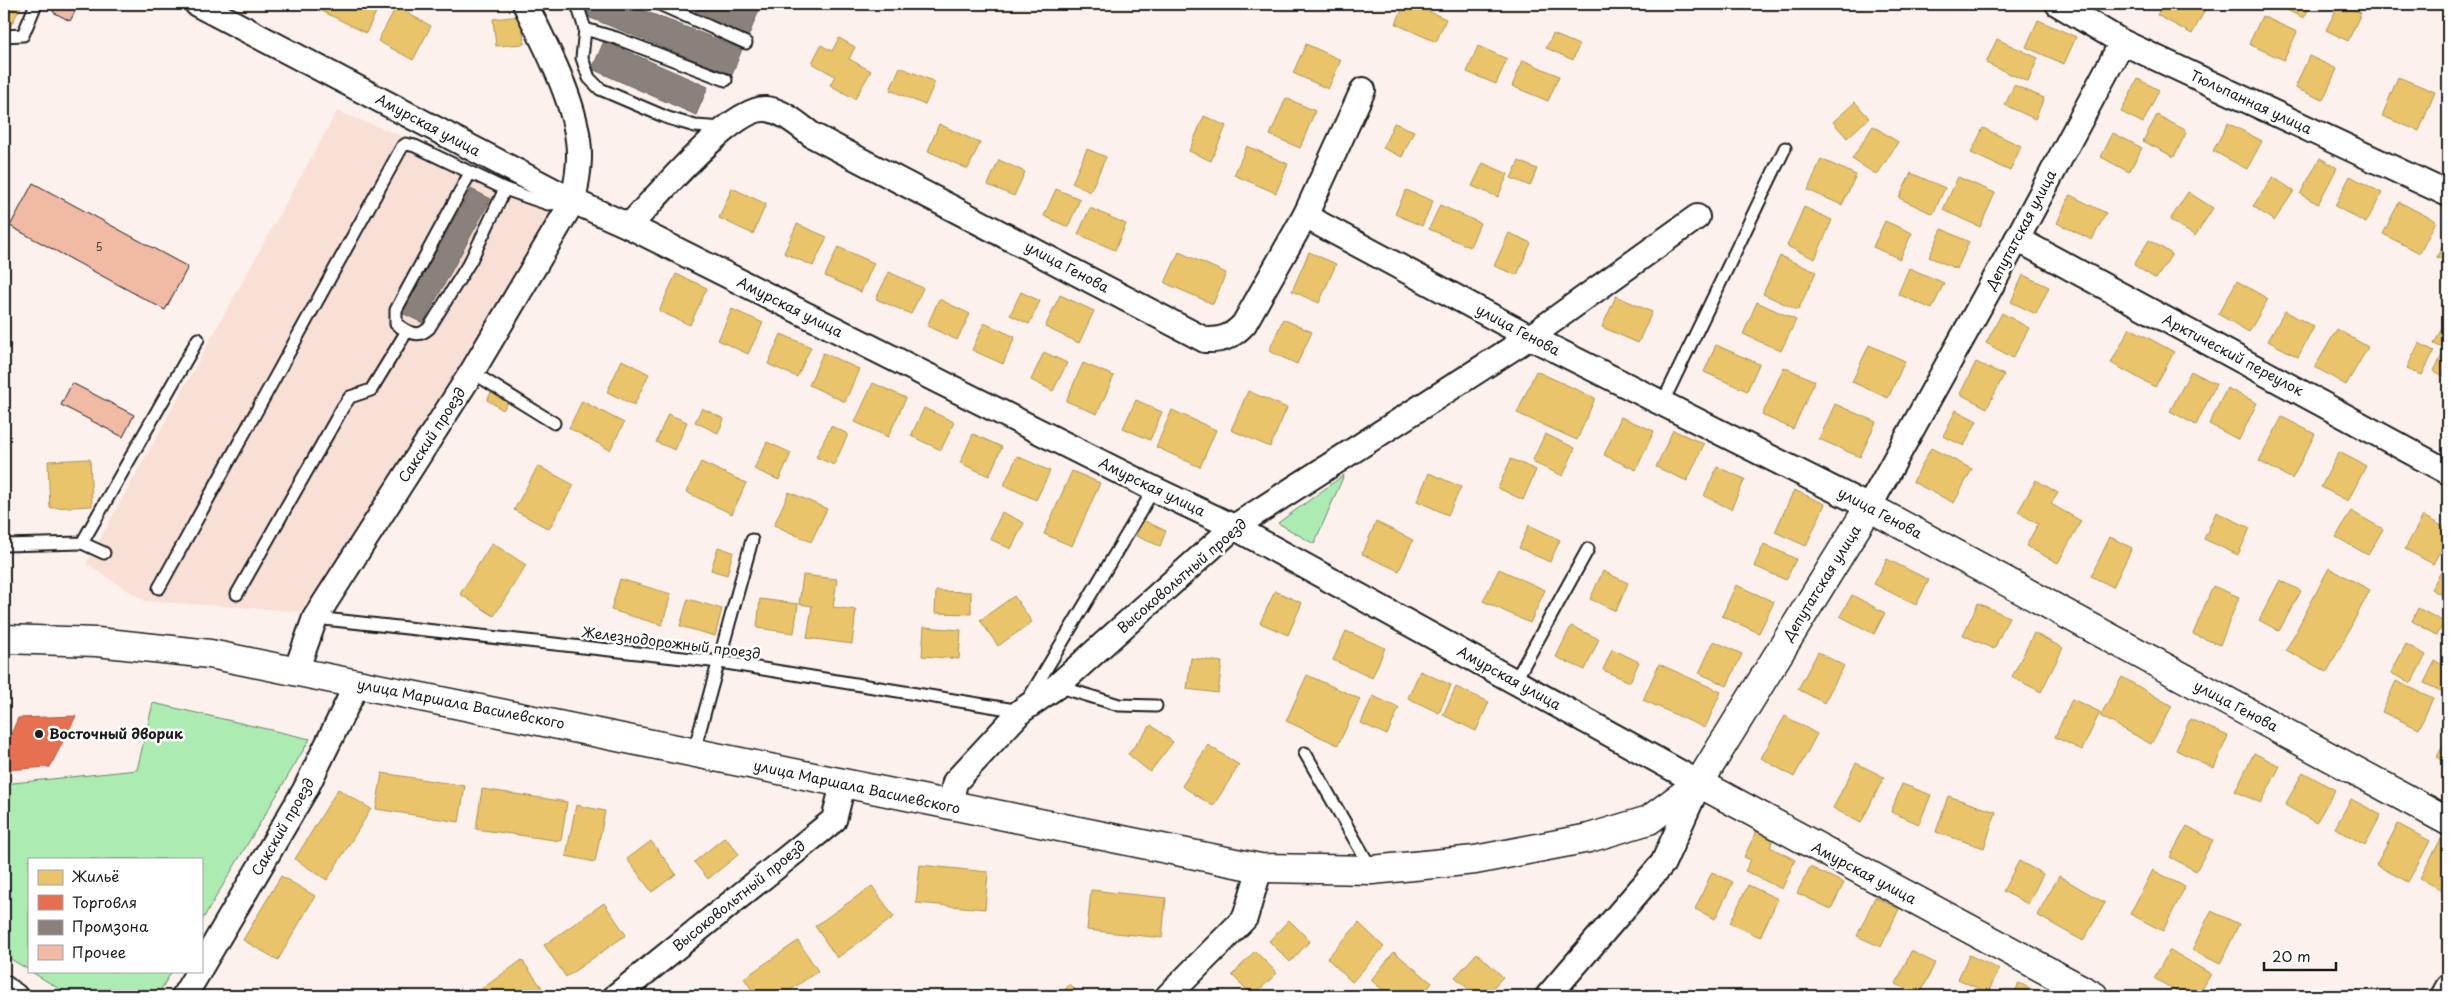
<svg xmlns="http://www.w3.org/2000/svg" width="2452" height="1000" font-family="'Playpen Sans',sans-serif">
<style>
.built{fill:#f8e0d7}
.green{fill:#acecb3;stroke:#648468}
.homes{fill:#e9c46a;stroke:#ac9253}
.shops{fill:#e76f51;stroke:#aa5641}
.industry{fill:#8a817c;stroke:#69635f}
.building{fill:#f0baa4;stroke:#1c1c1c}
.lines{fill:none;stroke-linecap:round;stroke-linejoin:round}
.service-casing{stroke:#1c1c1c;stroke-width:15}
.minor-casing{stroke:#1c1c1c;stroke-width:28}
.tertiary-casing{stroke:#1c1c1c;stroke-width:31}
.secondary-casing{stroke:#1c1c1c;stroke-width:31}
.service{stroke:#fff;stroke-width:11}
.minor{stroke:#fff;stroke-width:24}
.tertiary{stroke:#fff;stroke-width:28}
.secondary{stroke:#fff;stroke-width:28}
.poi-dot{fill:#1c1c1c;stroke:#fff;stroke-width:2}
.labels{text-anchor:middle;stroke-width:5;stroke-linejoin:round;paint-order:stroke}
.number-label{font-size:11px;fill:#51443e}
.street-label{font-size:14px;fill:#1c1c1c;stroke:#fff}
.poi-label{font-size:14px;font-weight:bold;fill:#1c1c1c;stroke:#fff;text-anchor:start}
</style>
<rect width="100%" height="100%" fill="#fcf1ed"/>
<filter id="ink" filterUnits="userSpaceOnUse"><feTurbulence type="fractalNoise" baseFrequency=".02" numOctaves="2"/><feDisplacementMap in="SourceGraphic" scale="10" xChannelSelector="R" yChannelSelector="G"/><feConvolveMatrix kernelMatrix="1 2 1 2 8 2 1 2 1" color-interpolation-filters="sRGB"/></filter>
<g filter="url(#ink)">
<polygon class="built" points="337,111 536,188 554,202 554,210 309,612 145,601 86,564"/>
<g class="green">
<polygon points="1344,475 1314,544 1278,523"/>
<polygon points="153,703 310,739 201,922 201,859 29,859 29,970 4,955 4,784 137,770"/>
<polygon points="30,971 172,971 157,996 71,996"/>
</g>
<g class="homes">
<polygon points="4,4 22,4 10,27 4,24"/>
<polygon points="315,4 380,4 366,33 314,7"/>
<polygon points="1404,4 1412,4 1446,19 1436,42 1396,24"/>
<polygon points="2163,4 2203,4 2207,6 2192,34 2157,15"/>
<polygon points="2279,4 2311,4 2304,18 2278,6"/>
<polygon points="2339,4 2361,13 2348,41 2326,30"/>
<polygon points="396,7 431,26 413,60 378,41"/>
<polygon points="522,16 524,44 496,46 493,19"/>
<polygon points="2262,16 2297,32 2284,60 2249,44"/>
<polygon points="2038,20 2076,37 2064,64 2026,47"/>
<polygon points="1553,34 1579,45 1573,60 1546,48"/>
<polygon points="839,38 855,47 849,59 871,71 855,99 830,85 835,76 812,63 821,45 832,51"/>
<polygon points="1997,39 2038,58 2028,82 1986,63"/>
<polygon points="1306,44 1341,60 1328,89 1293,73"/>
<polygon points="1478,46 1507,59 1496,84 1467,72"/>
<polygon points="2309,56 2337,69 2323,100 2295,88"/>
<polygon points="1523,60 1559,76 1548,101 1512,86"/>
<polygon points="900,67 935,82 925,105 890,90"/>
<polygon points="2398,77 2435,92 2419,131 2382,116"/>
<polygon points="2138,79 2159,90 2143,123 2121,112"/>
<polygon points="2014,85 2044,98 2035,119 2005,105"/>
<polygon points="1286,98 1315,111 1300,148 1270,135"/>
<polygon points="1855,102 1869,118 1847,138 1833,122"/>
<polygon points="2157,115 2187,131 2174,157 2143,141"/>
<polygon points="1204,116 1226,126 1211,161 1189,151"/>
<polygon points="1394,123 1414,131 1402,157 1383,148"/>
<polygon points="2228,123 2262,141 2247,169 2213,151"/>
<polygon points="939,124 980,143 968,169 928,151"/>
<polygon points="1873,126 1898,142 1877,175 1852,159"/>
<polygon points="1983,128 2021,146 2010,171 1971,153"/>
<polygon points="2113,133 2142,148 2129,172 2101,157"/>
<polygon points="1247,146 1288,164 1276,193 1234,175"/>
<polygon points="1087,149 1106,157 1090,192 1072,183"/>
<polygon points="2320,158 2337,168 2318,204 2300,194"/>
<polygon points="2448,158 2448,172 2443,170"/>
<polygon points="1821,159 1856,175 1842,205 1808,190"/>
<polygon points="999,160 1025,172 1014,196 988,185"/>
<polygon points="1519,161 1537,169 1530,186 1511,178"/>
<polygon points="1483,163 1508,174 1498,197 1472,186"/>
<polygon points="1911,173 1945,188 1933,214 1899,198"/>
<polygon points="2350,176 2382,193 2366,223 2335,206"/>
<polygon points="1958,177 1995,193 1980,227 1943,210"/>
<polygon points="2273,177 2294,191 2274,221 2253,206"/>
<polygon points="732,188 766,204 753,234 719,218"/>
<polygon points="1056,189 1080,199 1068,227 1044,216"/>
<polygon points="1406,190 1433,201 1422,226 1395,214"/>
<polygon points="2188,192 2213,208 2195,236 2170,220"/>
<polygon points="2070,195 2106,213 2092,240 2057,223"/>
<polygon points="2399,202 2436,221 2420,253 2383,234"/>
<polygon points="1440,205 1480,223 1470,247 1429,229"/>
<polygon points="1804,207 1832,220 1815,259 1787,246"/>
<polygon points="1090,208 1126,224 1115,250 1078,234"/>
<polygon points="1885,221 1912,233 1900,259 1873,247"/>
<polygon points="797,224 827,237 813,266 784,253"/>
<polygon points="1942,229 1969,242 1957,269 1929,257"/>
<polygon points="2448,232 2448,262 2437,257"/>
<polygon points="1509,233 1531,243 1517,275 1494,266"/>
<polygon points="2149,240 2172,254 2156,279 2134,265"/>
<polygon points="838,247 874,263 861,292 825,276"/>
<polygon points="1179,252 1226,273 1213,304 1165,283"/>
<polygon points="1309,252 1336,264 1319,303 1292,291"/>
<polygon points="1780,256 1816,272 1798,310 1763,294"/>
<polygon points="1909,268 1944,283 1932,309 1898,294"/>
<polygon points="889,272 923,288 911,314 876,299"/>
<polygon points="676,274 707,288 690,325 659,311"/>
<polygon points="2023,275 2049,287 2036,314 2011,302"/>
<polygon points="2237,281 2268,299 2249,332 2218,314"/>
<polygon points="1021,292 1040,301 1029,324 1010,315"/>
<polygon points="1060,295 1094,311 1079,343 1045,327"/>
<polygon points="1616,296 1652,312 1638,343 1602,327"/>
<polygon points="939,299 970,314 957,340 927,326"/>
<polygon points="1757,302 1796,320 1781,351 1743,334"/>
<polygon points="732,309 763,323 748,354 718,340"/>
<polygon points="2285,311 2314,327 2298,357 2268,341"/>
<polygon points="2002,313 2029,328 2013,358 1986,343"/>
<polygon points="1283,319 1312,332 1297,364 1269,351"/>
<polygon points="984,323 1015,337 1003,364 972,350"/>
<polygon points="2444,324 2448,326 2448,378 2434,371 2445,349 2434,344"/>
<polygon points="2130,328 2174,352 2155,387 2111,363"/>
<polygon points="2337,329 2368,347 2346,385 2315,367"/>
<polygon points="781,334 811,347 797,377 768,364"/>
<polygon points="2419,343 2434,351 2422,375 2407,368"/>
<polygon points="1716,345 1759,364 1747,391 1704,372"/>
<polygon points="1869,345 1905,361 1888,398 1852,382"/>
<polygon points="1044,352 1067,363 1053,391 1031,380"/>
<polygon points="823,353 859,369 845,402 809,385"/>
<polygon points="622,360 649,374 634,405 607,392"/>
<polygon points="1976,362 2004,375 1987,408 1960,394"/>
<polygon points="1083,363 1114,376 1097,414 1066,401"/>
<polygon points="1784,367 1815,381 1793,429 1762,415"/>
<polygon points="1536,371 1595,398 1577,440 1517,413"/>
<polygon points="2191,371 2216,384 2196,425 2170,411"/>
<polygon points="873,383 906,398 888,437 855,422"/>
<polygon points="2227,388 2257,403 2239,440 2209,424"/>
<polygon points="493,389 510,399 503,410 487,400"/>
<polygon points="1248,391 1287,408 1270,447 1231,430"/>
<polygon points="1136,400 1162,412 1150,440 1123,428"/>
<polygon points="582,401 624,423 610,450 569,428"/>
<polygon points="1835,404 1876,422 1860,457 1819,439"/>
<polygon points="702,408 724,419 718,433 695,422"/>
<polygon points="924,408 954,422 941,450 911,436"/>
<polygon points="1172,410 1216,430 1200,467 1156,447"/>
<polygon points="1956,410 1977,421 1964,446 1943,436"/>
<polygon points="668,414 687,422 675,450 656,442"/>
<polygon points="1621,417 1654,431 1636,470 1604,455"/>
<polygon points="2282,417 2315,434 2292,479 2259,461"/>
<polygon points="831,426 848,434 834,465 816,457"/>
<polygon points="1673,430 1704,444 1687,481 1656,467"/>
<polygon points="973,434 1002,447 989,476 960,463"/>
<polygon points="1545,434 1575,448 1563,476 1532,462"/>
<polygon points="767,442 791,453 779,480 754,469"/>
<polygon points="1931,448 1972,469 1954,503 1913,482"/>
<polygon points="2339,452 2366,466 2348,501 2321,487"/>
<polygon points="1017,456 1050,471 1036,500 1004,485"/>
<polygon points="90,459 92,506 50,508 48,461"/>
<polygon points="1511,459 1536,470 1523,500 1498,488"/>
<polygon points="701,462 746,483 732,514 686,492"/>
<polygon points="538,466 574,485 549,529 514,510"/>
<polygon points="1717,467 1745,479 1731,509 1704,496"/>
<polygon points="1072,471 1100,483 1072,546 1044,534"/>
<polygon points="1429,473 1461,487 1448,515 1417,501"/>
<polygon points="2036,480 2058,493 2051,504 2081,521 2058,563 2026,546 2038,524 2018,512"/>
<polygon points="1794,490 1825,504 1806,546 1775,532"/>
<polygon points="789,492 827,509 811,542 774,525"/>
<polygon points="2351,511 2383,529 2368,555 2336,537"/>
<polygon points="1002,512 1024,523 1011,549 990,539"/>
<polygon points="2216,512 2250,528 2238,555 2204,539"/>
<polygon points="2423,516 2448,529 2448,536 2433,564 2405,549"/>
<polygon points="1143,520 1166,531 1160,546 1136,536"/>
<polygon points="1376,522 1413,540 1399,571 1362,554"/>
<polygon points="1529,525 1560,540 1550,562 1519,548"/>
<polygon points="2110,537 2132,548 2113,587 2091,576"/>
<polygon points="492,543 526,565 494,616 460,594"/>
<polygon points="1764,544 1796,559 1786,580 1754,566"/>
<polygon points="718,547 733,552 727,575 711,570"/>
<polygon points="1887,559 1929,580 1916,605 1874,584"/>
<polygon points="2444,567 2448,570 2448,599 2431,589"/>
<polygon points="2329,568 2370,590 2327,672 2286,650"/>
<polygon points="1499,569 1545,590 1530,623 1483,601"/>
<polygon points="1603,571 1628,583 1616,611 1590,599"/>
<polygon points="803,575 837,579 833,607 856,610 852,644 807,638 812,606 799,604"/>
<polygon points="620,579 671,594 662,625 611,610"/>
<polygon points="2280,580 2301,591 2279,631 2259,620"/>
<polygon points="1736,585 1774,602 1759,633 1722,616"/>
<polygon points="2213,586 2239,597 2220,645 2193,634"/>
<polygon points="936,591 971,592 971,614 935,613"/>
<polygon points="1275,591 1302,603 1288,635 1260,623"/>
<polygon points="1852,595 1885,613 1874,634 1840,616"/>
<polygon points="1014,596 1032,622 998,646 980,620"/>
<polygon points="688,599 722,609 715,636 680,626"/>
<polygon points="760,599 798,604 794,633 757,628"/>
<polygon points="1978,603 2009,617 1994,649 1963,635"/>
<polygon points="2418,608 2444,622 2437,635 2412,621"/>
<polygon points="1571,626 1599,639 1585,670 1556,657"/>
<polygon points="924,627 961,630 959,659 922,656"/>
<polygon points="1346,631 1385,648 1372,678 1333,660"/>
<polygon points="2034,633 2063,648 2041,692 2012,677"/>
<polygon points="1714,641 1742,654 1727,686 1699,673"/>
<polygon points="2406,644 2426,655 2411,683 2391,673"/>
<polygon points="1612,649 1639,662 1630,682 1603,670"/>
<polygon points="1818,652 1844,666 1824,703 1798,689"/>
<polygon points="1191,658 1222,662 1218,693 1187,689"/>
<polygon points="2435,661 2448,667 2448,677 2441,691 2424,683"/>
<polygon points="1659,664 1721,692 1705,728 1643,700"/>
<polygon points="1420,671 1451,685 1439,713 1408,698"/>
<polygon points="1307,675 1360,699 1338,745 1286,721"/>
<polygon points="2122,677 2172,706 2151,744 2100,716"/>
<polygon points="2396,681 2433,698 2419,729 2382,712"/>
<polygon points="1456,687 1489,702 1476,731 1443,715"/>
<polygon points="1373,696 1399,708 1387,735 1361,723"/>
<polygon points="2072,699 2100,712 2082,750 2055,737"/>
<polygon points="1785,716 1817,734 1794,777 1761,758"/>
<polygon points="2190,719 2228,736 2214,768 2176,750"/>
<polygon points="1151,725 1173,742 1150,772 1128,754"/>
<polygon points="2448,736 2448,763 2437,757"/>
<polygon points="1208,745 1239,765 1213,806 1182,786"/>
<polygon points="2254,753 2280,766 2261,803 2235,791"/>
<polygon points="1856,763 1884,777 1861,823 1833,808"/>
<polygon points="2303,772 2335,790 2316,823 2285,805"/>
<polygon points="382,773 465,786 459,822 376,809"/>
<polygon points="1902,784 1931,795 1919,824 1891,812"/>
<polygon points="338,789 371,809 327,880 295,859"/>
<polygon points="482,789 567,802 561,841 476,829"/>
<polygon points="1948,796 1996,812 1984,848 1936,832"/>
<polygon points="2351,799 2381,815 2365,845 2335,828"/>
<polygon points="576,805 605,811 595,862 566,856"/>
<polygon points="2398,824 2430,841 2408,882 2376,865"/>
<polygon points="2187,826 2213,840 2196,871 2170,857"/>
<polygon points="1758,828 1775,835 1770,847 1795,860 1782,889 1745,871 1751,860 1744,857"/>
<polygon points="725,837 739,854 708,879 694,862"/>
<polygon points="2441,839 2448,843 2448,894 2420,878"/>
<polygon points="651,841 676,874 652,892 627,859"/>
<polygon points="2019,861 2043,874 2028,904 2003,891"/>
<polygon points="920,865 988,872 985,909 916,903"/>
<polygon points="1810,867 1844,883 1831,909 1797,893"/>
<polygon points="2153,870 2185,887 2163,931 2130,914"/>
<polygon points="1712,872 1733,882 1715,919 1695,909"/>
<polygon points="281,876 315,896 278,960 243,940"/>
<polygon points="2059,876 2105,903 2083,941 2037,915"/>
<polygon points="1748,885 1778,899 1760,937 1730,923"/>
<polygon points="872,886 894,917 837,958 815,926"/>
<polygon points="1091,890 1166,898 1162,938 1087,930"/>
<polygon points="1875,897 1899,909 1881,947 1857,936"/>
<polygon points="604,903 626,935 566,977 544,945"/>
<polygon points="2211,911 2239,924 2220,964 2192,950"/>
<polygon points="1289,920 1310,941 1290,962 1269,941"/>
<polygon points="1359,923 1384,947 1352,982 1327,958"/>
<polygon points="798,941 818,971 782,996 756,996 744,978"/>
<polygon points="2170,950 2211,974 2198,996 2184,996 2154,978"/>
<polygon points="1255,951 1277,973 1253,996 1232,975"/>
<polygon points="1911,951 1935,963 1920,995 1896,984"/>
<polygon points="1394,952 1432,983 1422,996 1390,996 1371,980"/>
<polygon points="1477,953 1503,977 1485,996 1476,996 1455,977"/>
<polygon points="1969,955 1999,969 1988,993 1958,979"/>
<polygon points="522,960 545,992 540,996 472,996"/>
<polygon points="2019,983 2042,994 2041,996 2013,996"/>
<polygon points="1070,984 1081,996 1059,996"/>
<polygon points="730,990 735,996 722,996"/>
</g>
<polygon class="shops" points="76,716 50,767 4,770 4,750 18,718"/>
<g class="industry">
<polygon points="587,4 627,4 742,49 732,75 588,17"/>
<polygon points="699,4 748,4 760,8 748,37 694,14"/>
<polygon points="604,41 708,87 696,115 592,69"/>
<polygon points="471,189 491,199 423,323 402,313"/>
</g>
<g class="building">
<polygon points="58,4 79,4 70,21 53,12"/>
<polygon points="33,183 188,267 165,310 10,226"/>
<polygon points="72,383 134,415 123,437 61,405"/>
</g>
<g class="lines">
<g class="service-casing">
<g id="service">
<polyline points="577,4 585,29 582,58 589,78 600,89 668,118 695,126 724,128"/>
<polyline points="659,4 746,43"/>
<polyline points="585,29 616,38 726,80"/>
<polyline points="4,36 23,35 36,4"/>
<polyline points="407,331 396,324 396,310 470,173"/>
<polyline points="472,372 554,423"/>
<polyline points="1662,404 1785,148"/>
<polyline points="82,543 104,553"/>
<polyline points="4,545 82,543 198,339"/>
<polyline points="159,588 402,147 406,144 415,146 505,189 533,199 548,204 569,202"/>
<path d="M237 594 343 407 350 397 371 390 407 331C417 335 421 335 429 328L471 260 505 189"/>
<polyline points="315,618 720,662 1021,711 1154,489"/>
<polyline points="1515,681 1588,549"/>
<polyline points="1057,686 1119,705 1156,706"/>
<polyline points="694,751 752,540"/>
<polyline points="1305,753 1371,868"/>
</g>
</g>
<g class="minor-casing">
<g id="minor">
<polyline points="197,4 573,201 629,226 1154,489 1234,527 1699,783 1663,863 1548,996"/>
<polyline points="2058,4 2122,42 2448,194"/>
<polyline points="1305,216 1530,337 1869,507 2017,239 2122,42"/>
<path d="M629 226C654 200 732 106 766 109 782 110 800 126 812 135L1205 340C1222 341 1233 336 1244 324L1305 216 1363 90"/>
<polyline points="2017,239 2448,472"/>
<path d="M296 671 315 618 472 372 573 201C577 181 581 160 578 140 573 97 544 42 525 4"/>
<polyline points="950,806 955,782 1021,711 1057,686 1234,527 1530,337 1697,217"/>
<polyline points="201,967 305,790 357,684"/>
<polyline points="4,988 15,996"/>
<polyline points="184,996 199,971"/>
<polyline points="616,996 834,820 843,784"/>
<polyline points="1168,996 1245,918 1260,868"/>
<polyline points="2443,996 2448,987"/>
</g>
</g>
<g class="tertiary-casing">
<polyline id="tertiary" points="1699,783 2094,996"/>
</g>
<g class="secondary-casing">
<polyline id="secondary" points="4,639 97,642 210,654 1260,868 1372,870 1475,860 1589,838 1649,820 1699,783 1869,507 2448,821"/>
</g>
<use href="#service" class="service"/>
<use href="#minor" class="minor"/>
<use href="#tertiary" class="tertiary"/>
<use href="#secondary" class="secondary"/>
</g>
</g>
<circle class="poi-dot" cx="39" cy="734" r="5"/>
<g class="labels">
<g class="number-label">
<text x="99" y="251">5</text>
</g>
<g class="street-label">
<text transform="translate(2251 102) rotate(25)" y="5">Тюльпанная улица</text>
<text transform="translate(428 125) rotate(28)" y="5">Амурская улица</text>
<text transform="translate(2021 230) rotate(-62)" y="5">Депутатская улица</text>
<text transform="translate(1067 267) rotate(28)" y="5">улица Генова</text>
<text transform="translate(790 307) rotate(27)" y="5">Амурская улица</text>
<text transform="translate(1518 330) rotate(28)" y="5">улица Генова</text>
<text transform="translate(2233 355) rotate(28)" y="5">Арктический переулок</text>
<text transform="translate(432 435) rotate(-57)" y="5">Сакский проезд</text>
<text transform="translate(1152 487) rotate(26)" y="5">Амурская улица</text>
<text transform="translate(1880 513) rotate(28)" y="5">улица Генова</text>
<text transform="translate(1182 576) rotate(-41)" y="5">Высоковольтный проезд</text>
<text transform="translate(1822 583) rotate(-58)" y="5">Депутатская улица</text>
<text transform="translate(671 643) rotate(7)" y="5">Железнодорожный проезд</text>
<text transform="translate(1509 678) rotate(29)" y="5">Амурская улица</text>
<text transform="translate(461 704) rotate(11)" y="5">улица Маршала Василевского</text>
<text transform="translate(2236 706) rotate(28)" y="5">улица Генова</text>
<text transform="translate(857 787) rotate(12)" y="5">улица Маршала Василевского</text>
<text transform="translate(283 827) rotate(-60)" y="5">Сакский проезд</text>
<text transform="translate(1864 873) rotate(28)" y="5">Амурская улица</text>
<text transform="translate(739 896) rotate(-39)" y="5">Высоковольтный проезд</text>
</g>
<g class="poi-label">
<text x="49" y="739">Восточный дворик</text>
</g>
</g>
<rect width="2452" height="1000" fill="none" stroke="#fff" stroke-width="20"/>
<rect x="10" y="10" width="2432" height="980" fill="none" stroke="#1c1c1c" stroke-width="2" filter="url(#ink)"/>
<rect x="28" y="858" width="175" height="115" fill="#ffffff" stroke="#a4a4a4"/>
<rect x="38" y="870" width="25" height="15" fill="#e9c46a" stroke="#a4a4a4"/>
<text x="72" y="882" font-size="15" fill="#1c1c1c">Жильё</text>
<rect x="38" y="895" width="25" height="15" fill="#e76f51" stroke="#a4a4a4"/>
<text x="72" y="908" font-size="15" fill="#1c1c1c">Торговля</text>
<rect x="38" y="920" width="25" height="15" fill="#8a817c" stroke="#a4a4a4"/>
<text x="72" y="932" font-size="15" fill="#1c1c1c">Промзона</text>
<rect x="38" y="945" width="25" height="15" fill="#f0baa4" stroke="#a4a4a4"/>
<text x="72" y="958" font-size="15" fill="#1c1c1c">Прочее</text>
<path d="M2264 962v8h72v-8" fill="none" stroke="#1c1c1c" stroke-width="2.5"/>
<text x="2272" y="962" font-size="15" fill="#1c1c1c" stroke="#ffffff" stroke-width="4" paint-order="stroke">20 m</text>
</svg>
